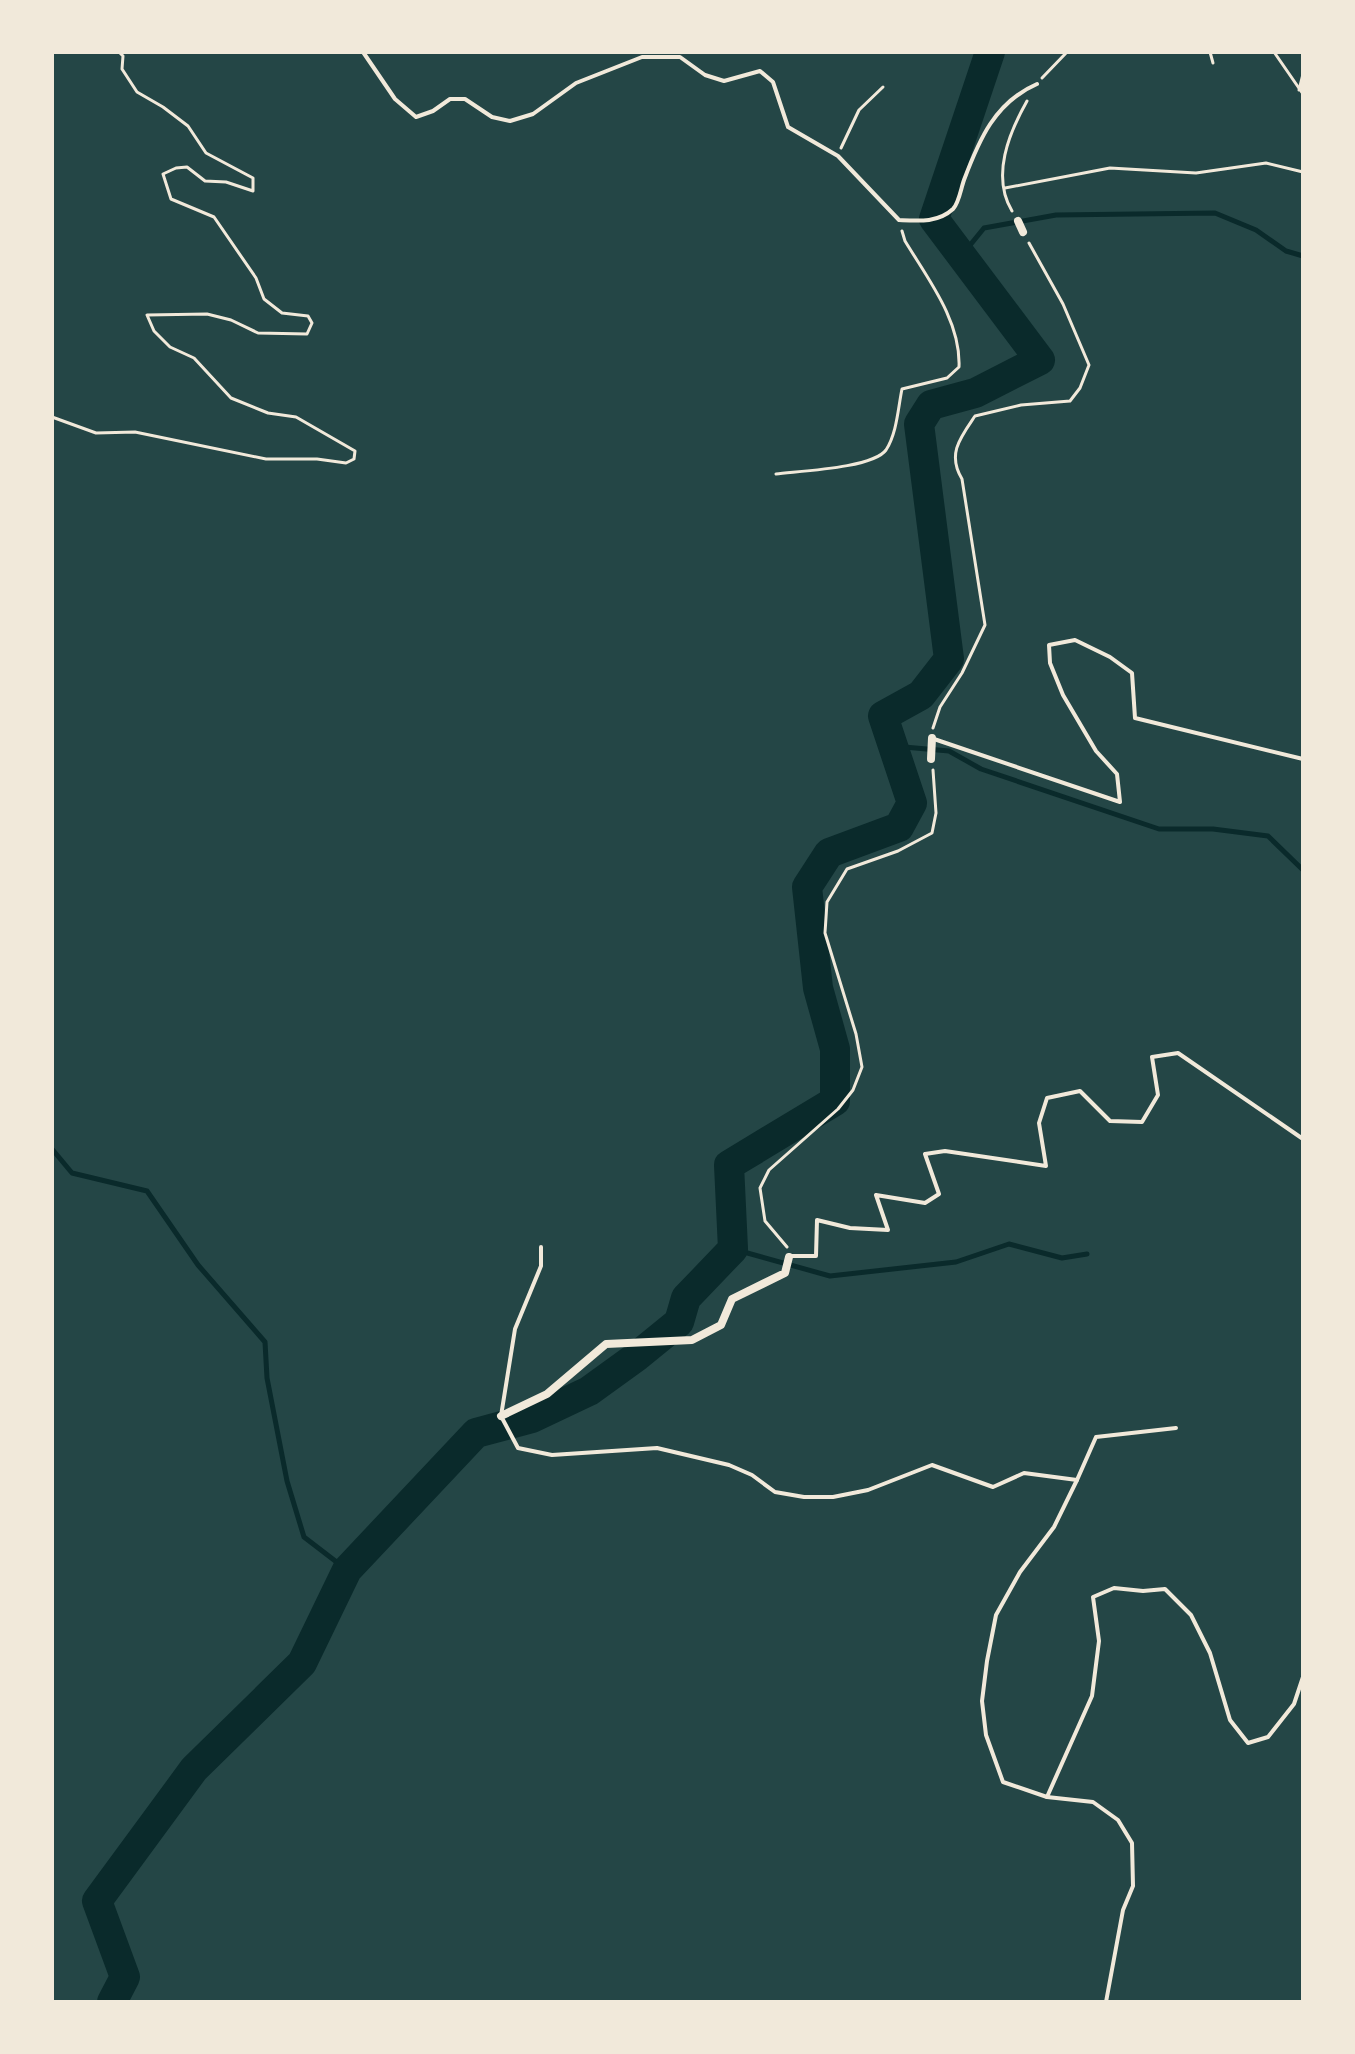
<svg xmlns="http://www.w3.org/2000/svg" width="1355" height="2054" font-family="Georgia,serif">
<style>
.green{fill:#244646}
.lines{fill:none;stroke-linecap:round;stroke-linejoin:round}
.stream{stroke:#0a2a2b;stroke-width:5}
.river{stroke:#0a2a2b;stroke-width:30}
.path{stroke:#f1e9da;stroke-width:3}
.service{stroke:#f1e9da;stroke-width:4}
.minor{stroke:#f1e9da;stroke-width:8}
</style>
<rect width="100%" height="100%" fill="#0f3d3e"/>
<rect class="green" x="52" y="52" width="1251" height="1950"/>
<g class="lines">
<g class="stream">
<polyline points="962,255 984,228 1056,215 1215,213 1256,230 1286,251 1303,256"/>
<polyline points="893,746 949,751 981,769 1159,829 1213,829 1268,836 1303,870"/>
<polyline points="52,1149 72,1173 147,1191 198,1265 265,1342 267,1378 287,1481 304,1537 347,1570"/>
<polyline points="733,1249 830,1276 956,1262 1009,1244 1062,1258 1087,1254"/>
</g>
<polyline class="river" points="112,2002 125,1977 97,1901 194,1769 302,1663 347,1570 476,1433 532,1418 589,1391 636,1357 679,1322 686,1298 733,1249 729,1165 835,1101 835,1049 818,988 807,887 829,853 899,827 912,803 883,716 921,695 949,659 919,424 931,405 975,393 1040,360 934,219 990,52"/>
<g class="path">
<polyline points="1210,52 1213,63"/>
<polyline points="1274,52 1303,94"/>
<polyline points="1042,78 1067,52"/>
<polyline points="1299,90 1303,74"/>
<polyline points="841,148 859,110 883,87"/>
<polyline points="1005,188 1110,168 1196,173 1266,163 1303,172"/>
<path d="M1012 211C991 176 1009 133 1027 101"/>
<polyline points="52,417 96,433 135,432 266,459 317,459 346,463 354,459 355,451 296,417 268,413 231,398 194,358 170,347 154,331 147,315 207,314 231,320 258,333 307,334 312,323 308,316 282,313 264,299 256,278 214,217 171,199 163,174 176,168 187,167 205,181 226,182 253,191 253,178 206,153 188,126 163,107 137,92 122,69 123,56 119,52"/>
<path d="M776 474C800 471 873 468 886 450 897 433 898 408 902 389L947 378 959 367C961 321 928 279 905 241L902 231"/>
<path d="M933 728 940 707 962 673 985 625 962 479C947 454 960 438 975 416L1021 405 1070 401 1080 388 1089 365 1063 304 1029 243"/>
<polyline points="787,1247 765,1221 760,1188 769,1170 838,1109 853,1090 862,1067 856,1034 825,933 827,902 847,869 898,851 932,833 936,813 933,770"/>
</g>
<g class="service">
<path d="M363 52 395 99 416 117 433 111 450 99H465L492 117 510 121 533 114 576 83 642 57H680L705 75 724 81 760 71 773 82 788 127 838 156 899 220C918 221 938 223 953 209 959 203 961 188 964 180 979 140 995 102 1037 84"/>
<polyline points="934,739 1120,802 1117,774 1096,751 1063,695 1050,663 1049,645 1075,640 1110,657 1132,673 1135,718 1303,759"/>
<polyline points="541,1247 541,1266 515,1329 501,1416 518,1448 552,1455 657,1448 729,1465 752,1475 775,1492 804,1497 833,1497 868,1490 932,1465 993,1487 1024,1473 1077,1480 1054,1527 1020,1572 996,1615 987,1661 982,1701 986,1735 1003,1782 1047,1797 1093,1802 1118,1820 1132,1843 1133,1886 1123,1910 1106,2002"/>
<polyline points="790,1256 816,1256 817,1220 850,1228 888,1230 876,1195 925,1203 939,1194 925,1154 945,1151 1046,1166 1039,1123 1047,1098 1080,1091 1110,1121 1142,1122 1158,1095 1152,1057 1178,1053 1303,1139"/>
<polyline points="1077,1480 1096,1437 1176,1428"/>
<polyline points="1047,1797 1092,1696 1099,1641 1093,1597 1114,1588 1143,1591 1165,1589 1191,1615 1210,1653 1230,1720 1248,1743 1268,1737 1294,1704 1303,1677"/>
</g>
<g class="minor">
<polyline points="1018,221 1023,232"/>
<polyline points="931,759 932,738"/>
<polyline points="501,1416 547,1394 606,1344 692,1340 721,1325 732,1299 785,1273 789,1257"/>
</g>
</g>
<rect width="1355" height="2054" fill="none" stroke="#f1e9da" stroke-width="108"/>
</svg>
